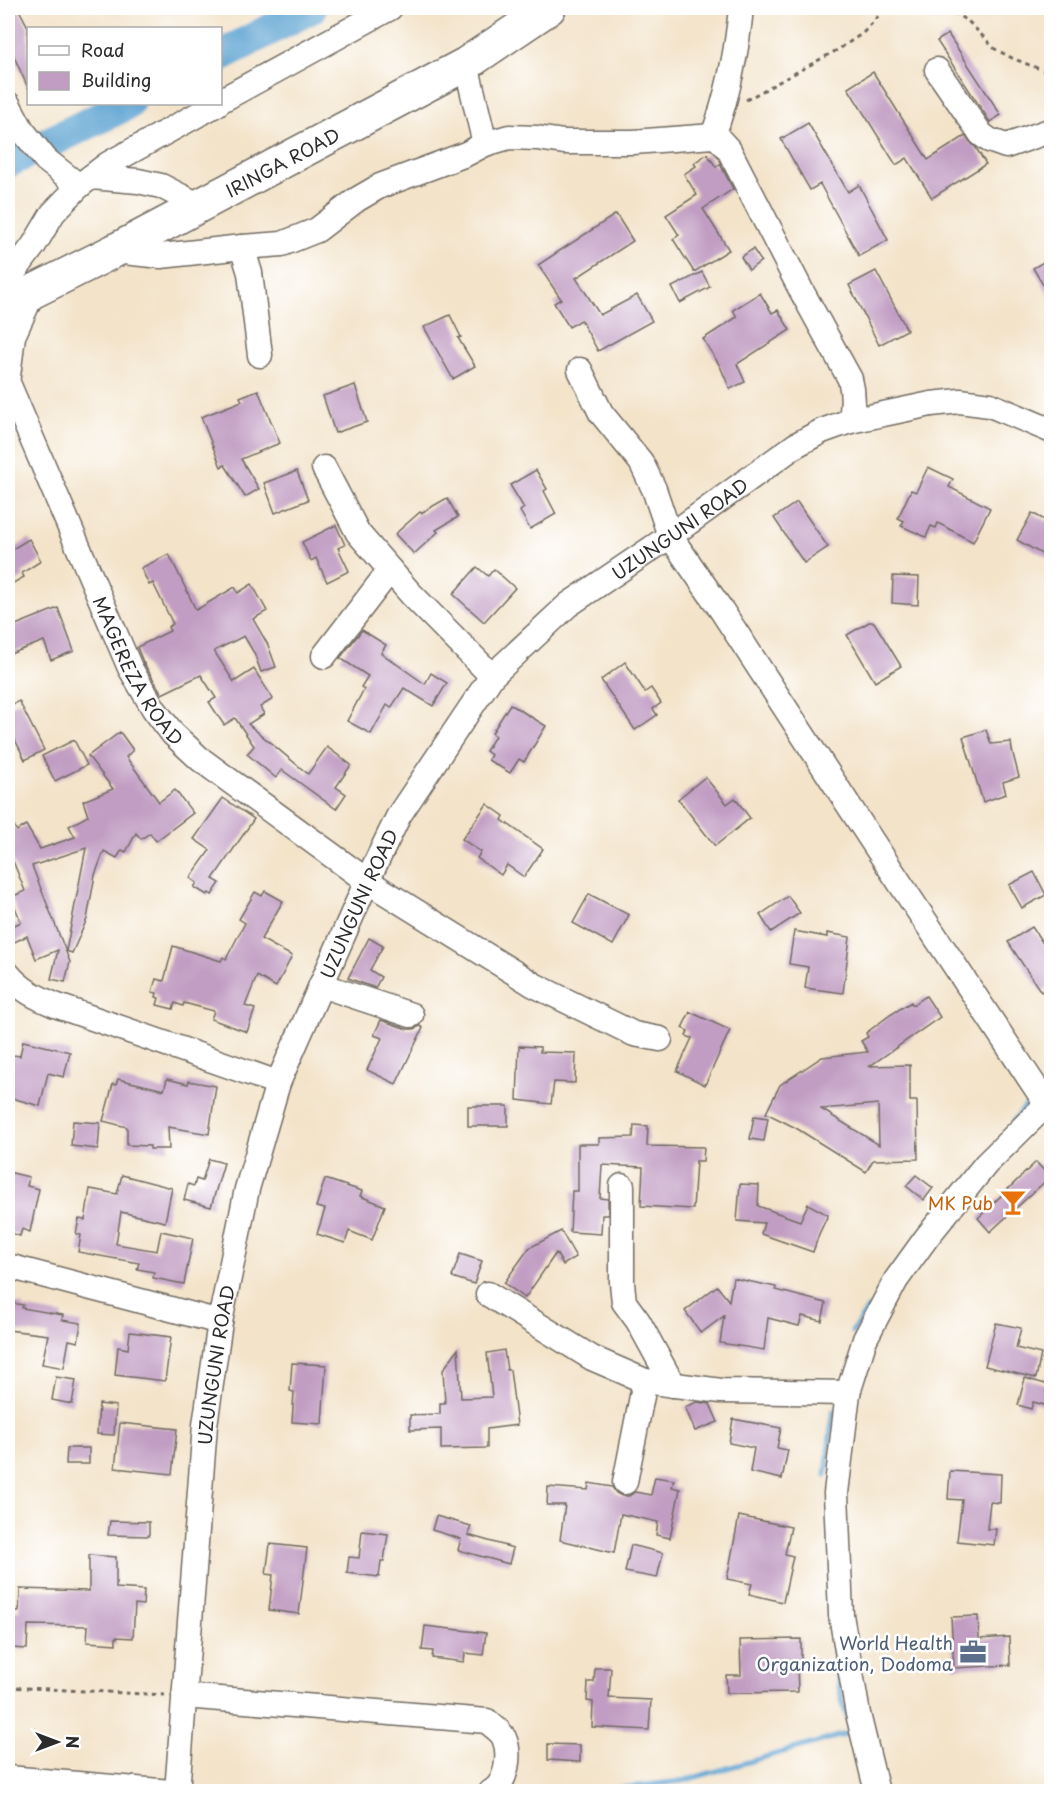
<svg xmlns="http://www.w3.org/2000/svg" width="1059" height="1799" viewBox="0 0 1059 1799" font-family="'Playpen Sans',sans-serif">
<rect width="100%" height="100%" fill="#fff"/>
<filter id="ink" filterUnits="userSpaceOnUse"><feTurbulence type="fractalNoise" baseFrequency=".0167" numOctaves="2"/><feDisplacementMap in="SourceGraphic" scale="12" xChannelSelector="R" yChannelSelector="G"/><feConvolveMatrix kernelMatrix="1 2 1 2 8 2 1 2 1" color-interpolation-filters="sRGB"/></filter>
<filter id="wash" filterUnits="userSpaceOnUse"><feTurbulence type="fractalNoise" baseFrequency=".008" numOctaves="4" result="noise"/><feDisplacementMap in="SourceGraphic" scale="24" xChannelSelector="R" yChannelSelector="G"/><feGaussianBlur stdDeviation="1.35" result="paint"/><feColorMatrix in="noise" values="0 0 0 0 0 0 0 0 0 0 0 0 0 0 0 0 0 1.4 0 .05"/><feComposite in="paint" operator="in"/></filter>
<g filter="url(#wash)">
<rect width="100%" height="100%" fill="#f3e3c9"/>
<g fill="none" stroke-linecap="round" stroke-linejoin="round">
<g stroke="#5aa1d0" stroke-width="5">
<polyline points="1013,1121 1030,1101"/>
<polyline points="852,1332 868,1309"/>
<polyline points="826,1475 833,1411"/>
<path d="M 833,1634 C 835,1663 838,1693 848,1719"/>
<polyline points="587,1792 682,1781 853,1732 851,1728"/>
</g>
<g stroke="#5aa1d0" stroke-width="32">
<polyline points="220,56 311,8"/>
<polyline points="50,142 128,104"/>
<polyline points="8,162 25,154"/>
</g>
</g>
<g id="blocks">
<g fill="#c19dc3" fill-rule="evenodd">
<polygon points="8,8 18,8 28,27 28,88 12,52 8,54"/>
<polygon points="948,34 1001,115 990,122 937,41"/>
<polygon points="873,72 928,160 965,136 976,148 986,164 932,198 907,158 896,165 848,88"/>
<polygon points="808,123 848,192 859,185 888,240 859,256 820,184 810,190 781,139"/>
<polygon points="707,154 716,167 720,164 733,189 703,209 729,250 694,272 673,239 679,235 666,215 697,195 684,174 696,166 694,163"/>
<polygon points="616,214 633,241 576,278 600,315 637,295 652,321 598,351 581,320 569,327 554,303 561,299 538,265"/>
<polygon points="753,249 761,261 749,270 741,257"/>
<polygon points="1052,257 1052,300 1033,268"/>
<polygon points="876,271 907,330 879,345 849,285"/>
<polygon points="702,272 710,287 680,303 672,287"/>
<polygon points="760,293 772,313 778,310 790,330 737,364 745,382 730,389 720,366 703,339 737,317 733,310"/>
<polygon points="450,315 461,337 458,338 475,366 453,379 424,327"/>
<polygon points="355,385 367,422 335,433 323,396"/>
<polygon points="258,390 280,443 241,459 259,489 245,497 225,465 221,467 201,417 242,401 240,397"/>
<polygon points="928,467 953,479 949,487 990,508 973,542 938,523 936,528 931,526 926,537 901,526 904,521 898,518 911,490 916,492"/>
<polygon points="536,470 547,489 544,491 556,514 530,529 520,511 524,508 510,485"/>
<polygon points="297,471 308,500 275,513 264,483"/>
<polygon points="447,498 458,517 436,530 438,532 414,554 395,534 420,512 421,513"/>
<polygon points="797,502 828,547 804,563 774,518"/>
<polygon points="1032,513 1052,524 1052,560 1017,540"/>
<polygon points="336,525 345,545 338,548 349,571 327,582 316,558 311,561 302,542"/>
<polygon points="29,539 41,561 22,573 24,577 8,586 8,543 11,550"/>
<polygon points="169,554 196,610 235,587 238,593 252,584 267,611 253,619 268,645 276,667 261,672 254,653 244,636 214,651 234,682 254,669 273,699 260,707 264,714 248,724 308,774 327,747 351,765 336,787 346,794 336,809 282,770 276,778 247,754 254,746 235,718 224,725 209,702 216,698 201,675 162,694 143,662 137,647 170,631 168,627 173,624 153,583 149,585 141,568"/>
<polygon points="477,567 488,576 494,569 515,588 484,622 453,594"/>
<polygon points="893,576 919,577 918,605 892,603"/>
<polygon points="58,608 74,651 51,660 44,641 8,655 8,628"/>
<polygon points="869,622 874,622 901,666 875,682 847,635"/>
<polygon points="362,630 386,645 381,653 425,684 431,673 447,683 433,706 404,688 391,708 387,705 371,734 347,721 364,689 361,687 368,676 340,658"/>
<polygon points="625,662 645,692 651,688 661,703 653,709 657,715 635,730 601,680"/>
<polygon points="19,701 44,750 25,760 8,725 8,707"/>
<polygon points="510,704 546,726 524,762 519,759 510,773 488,760 491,755 486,751 495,736 492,733"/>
<polygon points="986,730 991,744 1011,742 1012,750 1019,777 1003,782 1006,794 983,802 963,737"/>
<polygon points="120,732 133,750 126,757 159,802 175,790 193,813 156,841 150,833 141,839 136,833 126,852 122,850 117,858 104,851 95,875 87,919 72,953 66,951 86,848 32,866 70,962 65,982 51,979 58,950 36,959 27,936 8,945 8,928 21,922 11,897 25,891 11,856 8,858 8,815 17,831 26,825 40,849 75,837 69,826 88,816 83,801 113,789 88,756"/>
<polygon points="74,740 87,765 55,781 42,756"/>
<polygon points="705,777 727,804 735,798 750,818 715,846 678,799"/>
<polygon points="223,798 254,819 213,879 220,883 212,895 209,893 207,895 194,887 197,883 190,878 210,850 194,839"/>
<polygon points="487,804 504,816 502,820 543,849 524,877 507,865 501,875 477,858 481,852 462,839"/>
<polygon points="1034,872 1046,895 1022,908 1009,885"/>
<polygon points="265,891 283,901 261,939 292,956 276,987 257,976 245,1006 255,1009 247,1032 211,1019 214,1011 184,1003 183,1006 175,1003 173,1009 157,1005 159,998 156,997 157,993 152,992 156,979 164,981 173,946 221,961 223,957 226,959 245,923 239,919 255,892 262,896"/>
<polygon points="589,894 629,915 613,945 573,923"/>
<polygon points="788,896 800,913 771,932 760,915"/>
<polygon points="1032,927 1052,957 1052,984 1041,992 1008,942"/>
<polygon points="794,931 827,937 827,933 850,937 843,993 805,988 808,967 789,964"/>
<polygon points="369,938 383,946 370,970 381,977 375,988 348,978"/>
<path d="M 926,996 L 940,1017 L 870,1066 L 910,1065 L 910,1101 L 917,1101 L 918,1159 L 873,1160 L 866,1172 L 796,1128 L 766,1113 L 780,1085 L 822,1057 L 868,1052 L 861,1041 L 868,1037 L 866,1033 L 890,1015 L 911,1002 L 913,1005 ZM 878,1104 L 879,1145 L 821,1109 Z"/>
<polygon points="690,1012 730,1030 705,1085 677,1071 692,1038 686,1036 688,1031 682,1028"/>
<polygon points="381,1020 407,1029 414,1029 420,1026 423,1028 396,1084 367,1070 382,1038 374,1035"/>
<polygon points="23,1041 70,1052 64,1077 48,1073 40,1106 8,1097 10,1089 8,1088 8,1064 10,1065 13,1055 20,1056"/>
<polygon points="519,1046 540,1047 540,1052 576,1053 575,1083 554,1082 551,1104 517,1100"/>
<polygon points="118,1079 164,1090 167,1079 188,1084 189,1081 216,1086 209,1134 168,1127 169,1149 150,1149 150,1146 127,1145 127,1127 103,1121 113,1084 116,1085"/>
<rect x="468" y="1106" width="40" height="20"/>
<polygon points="754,1116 768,1118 764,1141 750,1139"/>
<polygon points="73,1121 100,1123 98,1149 71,1146"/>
<polygon points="634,1125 648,1126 647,1146 704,1147 703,1161 696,1161 693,1209 641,1206 643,1167 602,1165 600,1198 608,1199 608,1215 602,1215 601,1234 570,1232 572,1191 578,1191 578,1144 599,1144 599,1138 633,1137"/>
<polygon points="209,1159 224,1163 211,1207 184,1200 188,1184 194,1186 196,1179 202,1181"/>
<polygon points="1036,1162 1050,1177 990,1232 978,1218"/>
<polygon points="8,1172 29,1177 27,1186 39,1189 30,1232 22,1229 20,1236 8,1232"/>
<polygon points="122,1175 172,1188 165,1222 121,1212 116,1244 157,1251 161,1231 193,1238 184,1284 153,1278 154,1272 137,1269 139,1263 78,1252 81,1235 76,1234 79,1219 85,1220 90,1189 117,1194"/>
<polygon points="916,1175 933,1188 924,1200 906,1186"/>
<polygon points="325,1179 362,1191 360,1196 385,1206 372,1240 349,1231 345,1243 317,1234 325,1209 316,1207"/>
<polygon points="740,1184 759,1185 758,1206 800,1221 808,1204 828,1215 819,1234 813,1252 761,1234 764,1223 737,1221"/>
<polygon points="561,1231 576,1257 563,1265 556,1253 525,1298 504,1283 529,1248"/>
<polygon points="460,1254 482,1261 474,1284 452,1277"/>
<polygon points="733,1278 776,1287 776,1290 826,1303 822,1321 802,1316 799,1326 768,1318 764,1350 720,1343 724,1316 701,1333 685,1311 717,1286 729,1301"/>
<polygon points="8,1302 23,1305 22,1308 63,1315 62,1320 81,1323 78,1342 69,1340 64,1368 42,1364 48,1335 8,1330"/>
<polygon points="996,1323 1021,1328 1016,1348 1041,1354 1036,1378 985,1366"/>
<polygon points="130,1332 171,1337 165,1381 115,1375 118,1347 128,1349"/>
<polygon points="458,1349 461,1398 492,1397 487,1353 504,1350 507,1370 510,1370 517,1425 487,1429 487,1448 441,1449 441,1429 410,1430 410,1415 440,1414 440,1403 445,1403 443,1370"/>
<polygon points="292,1363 326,1365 322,1424 292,1422 294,1392 290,1391"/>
<polygon points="56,1377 76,1380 72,1404 52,1400"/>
<polygon points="1025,1378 1052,1386 1052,1407 1033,1402 1031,1409 1018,1405"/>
<polygon points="697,1402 710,1404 718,1422 695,1431 685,1407"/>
<polygon points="99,1404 116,1406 114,1435 97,1434"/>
<polygon points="733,1419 781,1428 777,1448 788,1450 782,1479 750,1472 754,1448 729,1443"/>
<polygon points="120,1423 177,1429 172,1474 115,1468"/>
<polygon points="67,1448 89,1448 89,1464 66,1464"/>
<polygon points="950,1471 1001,1474 1000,1503 990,1502 987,1529 996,1529 994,1545 957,1541 962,1500 948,1499"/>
<polygon points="655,1477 674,1480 672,1487 680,1489 670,1538 656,1535 658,1522 621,1514 614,1553 560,1540 565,1505 547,1505 548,1487 588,1490 589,1483 612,1487 616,1493 622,1496 629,1496 635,1492 651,1495"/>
<polygon points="436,1516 471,1526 468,1535 513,1548 509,1564 458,1550 461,1539 432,1530"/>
<polygon points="739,1516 791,1527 785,1554 793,1556 783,1602 749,1594 752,1584 727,1579"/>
<polygon points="110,1521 149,1522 149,1536 108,1535"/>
<polygon points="362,1531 388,1534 384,1561 381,1561 379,1577 347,1573 349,1557 359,1558"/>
<polygon points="270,1544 307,1548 299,1614 269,1610 273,1575 266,1574"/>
<polygon points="631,1545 663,1553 657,1578 625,1572"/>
<polygon points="89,1555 116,1557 116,1588 144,1590 143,1605 135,1604 133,1638 116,1637 116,1644 87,1642 88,1626 28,1625 27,1649 11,1648 11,1611 19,1611 20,1589 89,1591"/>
<polygon points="978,1616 979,1639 1009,1637 1010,1665 954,1668 951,1617"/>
<polygon points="425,1626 486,1633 483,1655 465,1653 464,1662 432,1658 433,1651 422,1650"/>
<polygon points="801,1639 801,1663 797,1663 798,1692 727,1693 726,1675 741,1675 740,1640"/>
<polygon points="595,1668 611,1668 609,1698 651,1700 649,1730 592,1727 593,1702 587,1701 588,1682 594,1682"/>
<polygon points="548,1744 580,1745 580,1762 548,1760"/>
</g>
</g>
</g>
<g filter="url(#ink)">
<use href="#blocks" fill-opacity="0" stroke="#716b62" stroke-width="1.5"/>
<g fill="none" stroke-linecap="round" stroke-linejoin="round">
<defs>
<g id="minor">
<polyline points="466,64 485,144"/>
<polyline points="937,70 981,134 989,140 1006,146 1052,130"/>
<polyline points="220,101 390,8"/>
<polyline points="8,104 22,130 46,160 79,186"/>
<path d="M 713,136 C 728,95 737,51 741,8"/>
<polyline points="91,177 138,181 161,186 200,206"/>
<polyline points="242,247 250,273 260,355"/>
<path d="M 114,251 L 161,256 L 242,247 L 282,244 L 317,230 L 356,200 L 380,186 L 466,154 L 485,144 L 509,137 L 537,138 L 564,142 L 633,142 L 713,136 L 719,139 L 729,150 L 801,290 L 850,379 C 854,394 854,406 850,421"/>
<polyline points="8,280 34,245 53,213 79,186 108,164 217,104"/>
<polyline points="580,370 601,413 641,462 654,489 670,536 722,611 872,841 1046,1103"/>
<polyline points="8,376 13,336 33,292"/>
<path id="s1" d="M 8,383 L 130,668 L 154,709 L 173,734 L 200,759 L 367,881 L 534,985 L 634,1034 L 660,1039"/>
<polyline points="324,468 358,533 411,594 492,676"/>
<polyline points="324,656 390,570"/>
<path d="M 8,974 C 21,990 36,997 55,1005 L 278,1083"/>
<polyline points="321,985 411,1015"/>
<polyline points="622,1186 622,1283 624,1302 638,1321 673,1385"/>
<polyline points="8,1266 220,1322"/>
<polyline points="488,1294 592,1358 645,1381 721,1391 848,1393"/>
<polyline points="625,1482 645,1381"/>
<path d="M 184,1696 L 487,1721 C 492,1726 501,1731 504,1738 C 511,1754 507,1783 491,1792"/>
<polyline points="8,1778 171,1792"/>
<path id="s2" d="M 177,1792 L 205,1425 L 220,1322 L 247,1189 L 278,1083 L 367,881 L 399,815 L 492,676 L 568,605 L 670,536 L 796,445 L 822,431 L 850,421 L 931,404 L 960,401 L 990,405 L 1052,431"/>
<polyline points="877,1792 858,1714 841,1615 836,1493 848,1393 865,1339 896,1280 927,1237 986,1164 1052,1099"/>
</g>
<g id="highway">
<path id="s3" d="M 8,304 L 114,251 L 466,64 L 549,8"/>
</g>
</defs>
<use href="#minor" stroke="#716b62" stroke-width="27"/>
<use href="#highway" stroke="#716b62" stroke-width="36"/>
<g stroke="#716b62" stroke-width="3" stroke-dasharray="4.5 4.5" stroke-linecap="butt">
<polyline points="945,8 968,21 995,49 1012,58 1052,74"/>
<polyline points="746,100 839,49 863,33 882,12 893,8"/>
<polyline points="8,1687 165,1695"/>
</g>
<use href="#minor" stroke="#fff" stroke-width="24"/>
<use href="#highway" stroke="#fff" stroke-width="33"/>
</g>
</g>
<defs>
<symbol id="bar-bare" viewBox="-9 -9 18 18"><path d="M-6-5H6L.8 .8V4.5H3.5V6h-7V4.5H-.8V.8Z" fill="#e8710a" stroke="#fff" stroke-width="2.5" paint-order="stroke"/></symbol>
<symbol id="office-bare" viewBox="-9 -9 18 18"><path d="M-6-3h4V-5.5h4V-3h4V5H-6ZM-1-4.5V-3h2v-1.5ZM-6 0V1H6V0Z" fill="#5c6f8a" stroke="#fff" stroke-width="2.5" paint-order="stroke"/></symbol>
</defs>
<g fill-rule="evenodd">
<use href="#bar-bare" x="994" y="1183" width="38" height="38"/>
<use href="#office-bare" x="954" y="1633" width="38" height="38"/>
</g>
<g text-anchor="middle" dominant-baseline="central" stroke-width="5" stroke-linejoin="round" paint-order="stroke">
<g font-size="18" fill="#2b2b2b" stroke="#fff">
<text stroke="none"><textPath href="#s3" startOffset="309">IRINGA ROAD</textPath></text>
<text stroke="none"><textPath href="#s2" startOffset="1419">UZUNGUNI ROAD</textPath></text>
<text stroke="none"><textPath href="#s1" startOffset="316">MAGEREZA ROAD</textPath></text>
<text stroke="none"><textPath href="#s2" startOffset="915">UZUNGUNI ROAD</textPath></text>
<text stroke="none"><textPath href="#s2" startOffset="429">UZUNGUNI ROAD</textPath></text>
</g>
<g font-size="18" fill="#c56008" stroke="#fff" text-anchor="end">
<text x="993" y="1202">MK Pub</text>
</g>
<g font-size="18" fill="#4e5e75" stroke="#fff" text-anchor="end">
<text x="953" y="1642">World Health<tspan x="953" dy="21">Organization, Dodoma</tspan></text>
</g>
</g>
<rect width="1059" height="1799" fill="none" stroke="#fff" stroke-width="30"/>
<rect x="27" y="27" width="195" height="78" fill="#ffffff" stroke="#aaaaaa" stroke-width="1.5"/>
<rect x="39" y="46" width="30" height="9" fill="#ffffff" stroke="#aaaaaa" stroke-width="1.5"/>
<text x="81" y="57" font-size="18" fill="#2b2b2b">Road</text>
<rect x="39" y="72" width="30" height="18" fill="#c19dc3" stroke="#aaaaaa" stroke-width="1.5"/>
<text x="81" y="87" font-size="18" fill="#2b2b2b">Building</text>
<g transform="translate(57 1742) rotate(90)" stroke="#ffffff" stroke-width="4.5" paint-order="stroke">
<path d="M0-4.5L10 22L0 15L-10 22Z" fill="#2b2b2b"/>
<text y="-9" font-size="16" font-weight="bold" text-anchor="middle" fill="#2b2b2b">N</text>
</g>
</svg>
